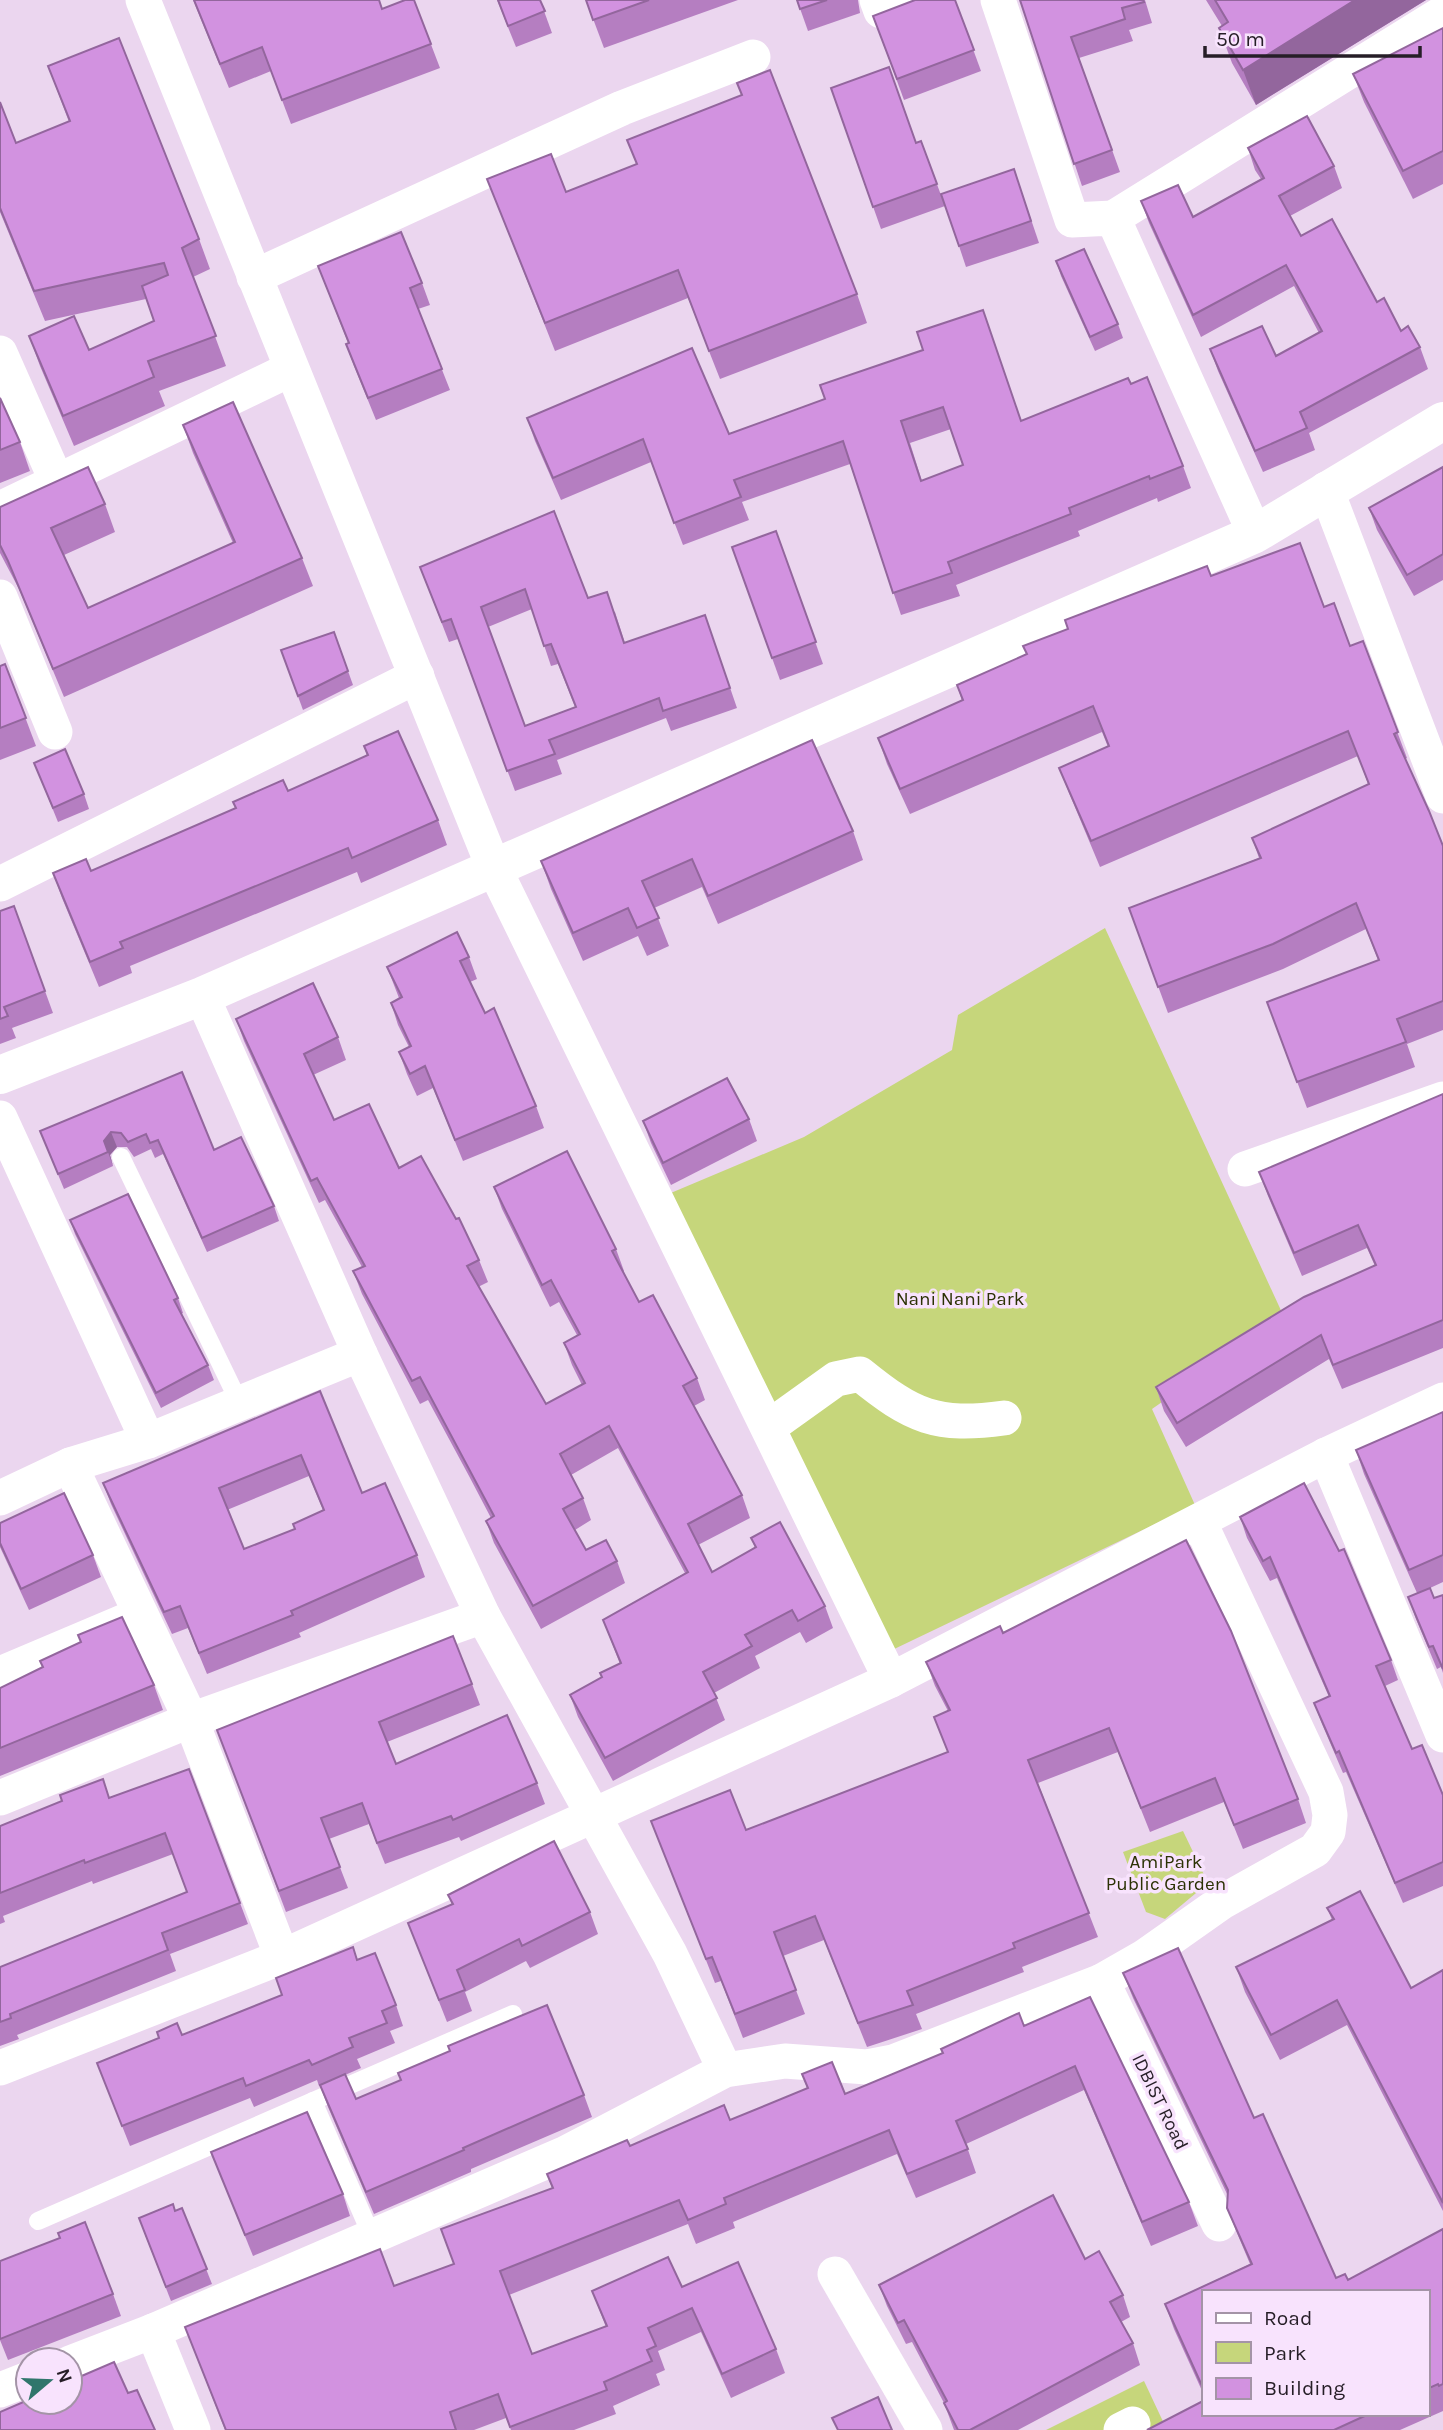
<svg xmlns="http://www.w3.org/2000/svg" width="1443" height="2430" viewBox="0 0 1443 2430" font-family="Karla,sans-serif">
<rect width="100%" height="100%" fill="#ebd6ef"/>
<g fill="#c6d67b">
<polygon points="1105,928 1284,1317 1152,1409 1195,1505 888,1652 666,1195 804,1137 952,1050 958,1015"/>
<polygon points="1183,1831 1208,1883 1165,1919 1146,1912 1123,1852"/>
<polygon points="1144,2381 1167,2430 1046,2430"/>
</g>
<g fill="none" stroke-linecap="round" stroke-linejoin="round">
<g stroke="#fff" stroke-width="18">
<polyline points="121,1157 239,1402"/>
<polyline points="313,2101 372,2237"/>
<polyline points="38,2221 513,2014"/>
</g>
<g stroke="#fff" stroke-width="35">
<polyline points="143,0 493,866 891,1680 1326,1455 1443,1400"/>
<polyline points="877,0 881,11 910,0"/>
<polyline points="998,0 1072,220 1113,218 1255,534"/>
<polyline points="1113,218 1443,13"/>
<polyline points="254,277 622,108 753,57"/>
<polyline points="0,353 57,482"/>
<polyline points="1326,489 1443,796"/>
<polyline points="0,509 291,369"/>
<polyline points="0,597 55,732"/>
<polyline points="0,884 417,676"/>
<polyline points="202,996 360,1354 483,1616 670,1954 725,2070"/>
<polyline points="0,1118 148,1441"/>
<polyline points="1245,1169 1443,1099"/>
<path d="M 769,1427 L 836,1379 L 860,1374 C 913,1417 936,1427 1004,1418"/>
<polyline points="1326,1455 1443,1735"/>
<polyline points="70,1465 191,1720 282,1957"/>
<polyline points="0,1498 70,1465 148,1441 360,1354"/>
<polyline points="0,1674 125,1621"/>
<polyline points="0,1798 191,1720 483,1616"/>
<polyline points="1102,1981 1219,2224"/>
<polyline points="0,2068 282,1957 891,1680"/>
<polyline points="835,2274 925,2430"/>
<polyline points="153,2331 193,2430"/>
<polyline points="70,2363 153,2331 566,2153 725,2070 785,2061 867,2067 893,2062 1102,1981 1144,1957 1222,1902 1315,1850 1328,1832 1330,1815 1326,1792 1199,1521"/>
<polyline points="0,2390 28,2379"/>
<polyline points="1121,2430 1133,2424"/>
</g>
<polyline stroke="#fff" stroke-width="38" points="0,1075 202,996 1255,534 1443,421"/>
</g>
<g fill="#b57ec1" fill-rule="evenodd">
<polygon points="193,0 379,0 382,9 414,0 440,68 291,124 271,71 229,88"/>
<polygon points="497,0 540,0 552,33 516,47"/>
<polygon points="586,0 738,0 604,48"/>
<polygon points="797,0 858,0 860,13 808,31"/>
<polygon points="955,0 981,71 904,100 873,16"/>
<polygon points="1020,0 1145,0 1152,23 1129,30 1133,41 1079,58 1120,172 1082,186"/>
<polygon points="1206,0 1426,0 1256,105 1232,63 1219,28 1222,26"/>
<polygon points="1443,28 1443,184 1413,199 1364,102 1353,74"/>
<polygon points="48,66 199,239 210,269 193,277 226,366 159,391 165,406 74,446 40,366 29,336 89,350 154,321 146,299 45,321 0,212 0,102 16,143 69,122"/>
<polygon points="831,88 916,142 921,141 945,206 881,229"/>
<polygon points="1248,148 1334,166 1342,188 1290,216 1301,236 1377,302 1401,331 1420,347 1428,369 1309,433 1315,450 1263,472 1218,371 1210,349 1276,356 1319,333 1294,286 1201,337 1149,223 1141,201 1193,217 1261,179 1255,170"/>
<polygon points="1014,169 1039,243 966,267 959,246"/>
<polygon points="487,179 566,192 857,294 867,323 720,379 688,298 555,351"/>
<polygon points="1056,261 1118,324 1123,338 1095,351 1061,276"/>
<polygon points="318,266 422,283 430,305 418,309 450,390 376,420 354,366 346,344 348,343"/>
<path d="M 1131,384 L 1183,466 L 1191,488 L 1158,502 L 1157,498 L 1078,531 L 1080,536 L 956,585 L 960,596 L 901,615 L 850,464 L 742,502 L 749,520 L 683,545 L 651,462 L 561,500 L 535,441 L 527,418 L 729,434 L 825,399 L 820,385 L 1021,421 ZM 951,429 L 963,465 L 922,481 L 910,443 Z"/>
<polygon points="0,398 20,442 30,471 0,483"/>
<polygon points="183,425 302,558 313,586 64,697 19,589 0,553 0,507 105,504 115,532 64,555 88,608 233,543 193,453"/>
<polygon points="1443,467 1443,580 1414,596 1377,530 1369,508"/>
<polygon points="776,531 823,664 780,680 732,547"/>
<path d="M 420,567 L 588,598 L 615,612 L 625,643 L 705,615 L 737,708 L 671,731 L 666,718 L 557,760 L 562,774 L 515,791 L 458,639 L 449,642 ZM 532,609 L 551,666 L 558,664 L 575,707 L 525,726 L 488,627 Z"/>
<polygon points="1211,576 1324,607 1350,646 1363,641 1407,758 1405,759 1443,846 1443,1030 1407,1044 1415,1067 1307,1108 1267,1002 1378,960 1366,929 1283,969 1168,1013 1129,908 1259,858 1252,838 1368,784 1358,756 1100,867 1069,793 1059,768 1108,747 1102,732 910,814 887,764 878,738 962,701 957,685"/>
<polygon points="334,632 353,685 303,710 281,650"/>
<polygon points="5,664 36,746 0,760 0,666"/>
<polygon points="364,746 438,820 447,845 361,883 357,872 130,966 132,973 99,987 62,898 53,873 91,871 288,791 367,756"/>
<polygon points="34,763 84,794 89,809 58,822"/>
<polygon points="853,831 863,860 718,924 702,887 654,908 669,946 647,956 638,936 583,961 551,889 541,861"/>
<polygon points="14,906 53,1013 12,1028 16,1038 0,1044 0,911"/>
<polygon points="469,957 477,979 470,982 485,1013 536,1106 544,1128 463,1161 433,1088 417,1096 407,1074 399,1052 409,1047 398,1025 391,1003 399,998 387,967"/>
<polygon points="236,1019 338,1037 346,1060 313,1075 334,1120 399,1168 456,1219 479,1260 488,1282 478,1287 546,1404 582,1385 572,1365 564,1343 577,1335 559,1302 550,1307 502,1209 494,1187 616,1249 624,1271 623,1272 639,1302 697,1378 705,1400 694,1406 742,1495 750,1518 698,1545 712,1572 755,1548 751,1538 825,1606 833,1628 806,1643 800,1632 755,1656 760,1668 714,1693 725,1720 613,1781 578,1717 570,1695 602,1677 600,1673 620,1664 603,1620 685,1573 618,1448 571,1475 583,1498 591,1520 575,1530 586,1550 617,1561 625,1583 541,1629 494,1543 486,1521 491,1518 469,1476 428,1400 420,1404 362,1294 353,1271 362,1267 325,1200 319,1203 244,1041"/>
<polygon points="182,1072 214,1150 274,1206 279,1221 207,1252 163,1154 155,1158 151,1149 134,1157 127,1147 117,1147 110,1155 113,1166 64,1189 40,1131"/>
<polygon points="1443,1094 1443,1348 1342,1389 1329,1359 1186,1447 1164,1411 1156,1387 1375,1266 1367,1248 1302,1276 1268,1196 1259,1172"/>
<polygon points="749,1119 757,1141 671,1185 651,1143 643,1121"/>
<polygon points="70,1220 178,1298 183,1313 181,1314 208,1365 214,1380 161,1408 75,1234"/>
<path d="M 320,1391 L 362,1493 L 417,1555 L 425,1577 L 299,1633 L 301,1637 L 207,1674 L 188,1628 L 172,1634 L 111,1504 L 103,1483 ZM 309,1476 L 323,1510 L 295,1529 L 244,1549 L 227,1510 Z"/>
<polygon points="1443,1413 1443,1582 1430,1588 1434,1598 1443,1595 1443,1673 1441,1667 1437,1669 1416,1619 1408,1597 1417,1593 1364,1474 1356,1450"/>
<polygon points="1240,1517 1391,1660 1398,1680 1385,1686 1412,1749 1443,1795 1443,1886 1403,1903 1346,1772 1343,1773 1322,1724 1314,1703 1329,1697 1277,1578 1270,1581 1247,1538"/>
<polygon points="0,1523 93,1555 101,1577 29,1610 0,1547"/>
<polygon points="1003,1633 1298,1799 1306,1823 1243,1849 1224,1802 1150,1832 1118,1752 1038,1783 1098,1937 1022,1967 1024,1972 916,2014 922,2029 867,2047 824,1940 783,1956 805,2014 743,2038 721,1981 715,1983 651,1821 746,1830 948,1753 934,1717 948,1711 935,1686 926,1662"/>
<polygon points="472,1684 480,1705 387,1742 396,1764 537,1783 545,1804 461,1841 459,1837 385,1864 369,1824 329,1839 348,1888 286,1912 217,1730"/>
<polygon points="154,1685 163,1710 0,1776 0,1688"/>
<polygon points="189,1769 248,1924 170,1954 176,1971 17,2035 19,2039 0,2046 0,1967 187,1892 173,1854 93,1884 92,1881 3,1916 5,1922 0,1924 0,1826 109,1798"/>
<polygon points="448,1895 590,1912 598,1934 530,1968 526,1961 465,1992 472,2011 447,2022 408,1923 452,1905"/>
<polygon points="1327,1908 1411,1988 1443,1970 1443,2211 1347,2025 1280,2060 1245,1992 1236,1967 1332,1920"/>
<polygon points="357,1960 396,2005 403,2026 390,2031 395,2043 357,2059 361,2068 345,2075 356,2099 584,2095 592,2117 471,2169 471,2172 374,2214 328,2107 320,2086 319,2086 317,2080 254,2107 250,2098 130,2146 97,2063 182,2035 282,1995 276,1978"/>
<polygon points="1123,1973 1254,2118 1336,2278 1348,2280 1443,2229 1443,2411 1400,2430 1147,2430 1203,2414 1427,2414 1427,2292 1203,2292 1203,2393 1174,2329 1165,2304 1250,2264 1237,2233 1227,2208 1228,2196 1133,1998"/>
<polygon points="1090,1997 1189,2202 1198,2226 1151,2246 1084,2090 966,2144 976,2173 916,2198 897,2154 733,2222 735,2228 696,2244 688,2224 509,2295 532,2354 606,2327 592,2291 682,2287 776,2349 785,2373 731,2398 701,2332 658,2351 665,2370 656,2374 660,2385 613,2406 616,2414 574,2430 511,2430 506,2418 474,2430 225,2430 185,2327 394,2286 454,2264 552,2188 547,2174 630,2146 730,2120 807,2088 802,2074 845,2094 1024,2026"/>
<polygon points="211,2152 343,2194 350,2216 253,2256"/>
<polygon points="182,2208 212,2284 171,2301 144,2232 175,2211"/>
<polygon points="60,2238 113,2294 121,2316 8,2360 0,2340 0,2261"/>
<polygon points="1085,2259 1123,2295 1130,2317 1121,2322 1133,2343 1140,2365 1018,2430 954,2430 944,2403 912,2342 906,2344 887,2306 879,2285"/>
</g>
<g fill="#93669d">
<polygon points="1355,0 1426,0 1256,105 1243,70"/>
<polygon points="111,1132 117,1147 110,1155 113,1166 104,1141"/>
</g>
<g fill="#d292e0" stroke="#93669d" stroke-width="2" fill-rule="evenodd">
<polygon points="194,0 379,0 382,9 405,0 414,0 431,44 282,100 262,47 220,64"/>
<polygon points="498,0 540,0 545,11 508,26"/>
<polygon points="586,0 649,0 593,20"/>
<polygon points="797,0 827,0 800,9"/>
<polygon points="915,0 955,0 974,50 897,79 873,16"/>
<polygon points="1020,0 1143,0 1144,2 1122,8 1125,19 1071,37 1112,150 1074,164"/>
<polygon points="1215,0 1355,0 1243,70 1219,28 1228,22"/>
<polygon points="1443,28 1443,151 1403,171 1353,74"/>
<polygon points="119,38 199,239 182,248 216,336 148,361 154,377 63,416 29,336 74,316 89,350 154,321 142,286 168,275 164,263 34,291 0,208 0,102 16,143 70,121 48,66"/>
<polygon points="889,67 916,143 921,141 937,184 873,207 831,88"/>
<polygon points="770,70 857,294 709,351 678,270 545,323 487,179 551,154 566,192 637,164 627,140 742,95 737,83"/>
<polygon points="1307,116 1334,166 1279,196 1301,236 1332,219 1377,302 1384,298 1401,331 1408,326 1420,347 1300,412 1307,428 1255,451 1210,349 1262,326 1276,356 1322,331 1286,265 1193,315 1141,201 1178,185 1193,217 1264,178 1248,148"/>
<polygon points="1014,169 1031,221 959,246 941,194"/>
<polygon points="401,232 422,283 410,288 442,369 368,398 346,344 349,343 318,266"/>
<polygon points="1084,249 1118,324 1090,337 1056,261"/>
<path d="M 983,310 L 1021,421 L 1128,378 L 1131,384 L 1147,377 L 1183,466 L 1150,479 L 1149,476 L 1069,508 L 1071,514 L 948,562 L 952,573 L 893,593 L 843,441 L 734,480 L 741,497 L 674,523 L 643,439 L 553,478 L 527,418 L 692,348 L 729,434 L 825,399 L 820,385 L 923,350 L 917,332 ZM 943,407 L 963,465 L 921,481 L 901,421 Z"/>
<polygon points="0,398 20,442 0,450"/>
<polygon points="233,402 302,558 53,669 8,561 0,545 0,507 88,467 105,504 51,528 88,608 235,542 183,425"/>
<polygon points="1443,467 1443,554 1407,575 1369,508"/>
<path d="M 554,511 L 588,598 L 607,592 L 624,643 L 705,615 L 730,688 L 663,711 L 659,698 L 549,740 L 555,754 L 507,771 L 451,619 L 442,622 L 420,567 ZM 525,589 L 544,646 L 551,644 L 576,707 L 525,726 L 481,607 Z"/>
<polygon points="776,531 816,642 772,658 732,547"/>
<polygon points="1300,543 1324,607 1334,603 1350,646 1363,641 1398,732 1394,734 1429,811 1443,846 1443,1001 1397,1019 1406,1042 1297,1082 1267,1002 1379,960 1356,903 1273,944 1158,987 1129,908 1261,858 1252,838 1369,784 1348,731 1091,841 1059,768 1109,746 1093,706 900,789 878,738 963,700 957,685 1027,654 1023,646 1068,629 1065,620 1207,566 1211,576"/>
<polygon points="334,632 348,671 298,696 281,650"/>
<polygon points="5,664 26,718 0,728 0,666"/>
<polygon points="398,731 438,820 352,858 348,848 120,942 123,948 90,962 53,873 86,859 91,871 236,808 233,802 283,780 288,791 368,755 364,746"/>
<polygon points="812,740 853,831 708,896 692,859 642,881 659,918 637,928 628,908 573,933 541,861"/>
<polygon points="65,749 84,794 53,808 34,763"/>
<polygon points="14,906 45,991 4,1007 8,1016 0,1019 0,911"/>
<polygon points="457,932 469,957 460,961 485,1013 494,1008 536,1106 455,1140 425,1066 410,1074 399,1052 411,1046 391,1003 402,997 387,967"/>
<polygon points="313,983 338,1037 304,1054 334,1120 369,1104 399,1168 421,1156 456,1219 459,1218 479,1260 467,1266 546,1404 585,1383 564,1343 580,1334 551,1280 542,1285 494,1187 567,1151 616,1249 612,1251 639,1302 653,1295 697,1378 683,1386 742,1495 688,1524 712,1572 756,1547 751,1538 780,1522 825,1606 798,1621 792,1610 745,1635 752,1646 703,1672 717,1698 605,1758 570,1695 602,1677 600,1673 621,1663 603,1620 688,1572 609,1426 560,1454 583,1498 563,1509 586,1550 606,1540 617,1561 533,1606 486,1521 494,1516 461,1454 420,1377 412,1381 353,1271 365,1266 317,1178 311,1181 236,1019"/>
<polygon points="182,1072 214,1150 241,1137 274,1206 202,1238 158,1140 150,1143 146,1134 128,1142 121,1133 111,1132 104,1141 108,1152 58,1174 40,1131"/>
<polygon points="727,1078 749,1119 663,1163 643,1121"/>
<polygon points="1443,1094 1443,1320 1333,1365 1321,1335 1177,1423 1156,1387 1304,1297 1376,1265 1358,1225 1294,1253 1259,1172"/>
<polygon points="128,1194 178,1298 174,1300 208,1365 156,1393 70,1220"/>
<path d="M 320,1391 L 362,1493 L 385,1483 L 417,1555 L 291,1611 L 293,1615 L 199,1653 L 180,1606 L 164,1612 L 103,1483 ZM 301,1455 L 324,1510 L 293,1524 L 295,1529 L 244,1549 L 219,1488 Z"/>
<polygon points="1443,1412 1443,1555 1409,1570 1356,1450"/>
<polygon points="1304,1483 1339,1551 1344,1549 1391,1660 1376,1666 1412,1749 1422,1745 1443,1795 1443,1862 1395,1883 1339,1751 1336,1753 1314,1703 1330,1696 1270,1557 1263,1561 1240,1517"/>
<polygon points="64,1493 93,1555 21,1589 0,1543 0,1523"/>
<polygon points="1186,1540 1231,1631 1298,1799 1234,1825 1215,1778 1141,1808 1109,1728 1028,1760 1089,1913 1013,1943 1015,1948 907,1991 913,2005 858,2023 815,1916 774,1932 796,1990 735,2014 712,1957 706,1959 651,1821 730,1790 746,1830 948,1752 934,1717 950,1710 926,1662 1000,1626 1003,1633"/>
<polygon points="1430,1588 1434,1598 1443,1595 1443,1669 1433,1646 1429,1647 1408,1597"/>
<polygon points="122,1617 154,1685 0,1748 0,1688 43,1667 40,1661 81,1642 78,1635"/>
<polygon points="453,1636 472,1684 379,1722 396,1764 507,1715 537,1783 453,1820 451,1816 377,1843 362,1803 321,1818 340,1867 279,1891 217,1730"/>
<polygon points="189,1769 240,1903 162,1933 168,1950 10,2014 11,2018 0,2022 0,1967 187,1892 165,1833 85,1863 84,1860 0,1893 0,1826 62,1801 60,1795 103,1779 109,1798"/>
<polygon points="554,1841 590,1912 522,1946 519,1939 457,1970 465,1990 439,2000 408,1923 453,1904 448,1895"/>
<polygon points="1360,1891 1411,1988 1443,1970 1443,2203 1337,2000 1271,2035 1236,1967 1334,1919 1327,1908"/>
<polygon points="353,1947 357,1960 375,1953 396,2005 382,2011 387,2023 349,2038 353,2047 312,2065 309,2060 246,2086 243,2078 122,2126 97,2063 159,2038 157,2032 177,2023 182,2035 282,1995 276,1978"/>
<polygon points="1178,1948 1254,2118 1263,2114 1336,2278 1345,2274 1348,2280 1443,2229 1443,2384 1439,2386 1438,2384 1427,2389 1427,2292 1203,2292 1203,2388 1165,2304 1252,2264 1227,2208 1228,2190 1123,1973"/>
<polygon points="1090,1997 1189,2202 1142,2222 1075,2066 956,2121 968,2149 907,2174 889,2130 724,2198 726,2204 688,2220 679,2200 500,2271 532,2354 607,2326 592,2291 668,2257 682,2287 738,2262 776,2349 722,2374 692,2308 648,2328 656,2346 647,2350 652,2361 604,2382 607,2390 510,2427 498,2394 450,2412 456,2430 226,2430 185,2327 380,2249 394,2286 454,2264 441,2229 553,2188 547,2174 627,2140 630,2146 724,2105 730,2120 808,2088 802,2074 832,2062 845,2094 943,2053 941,2049 1019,2013 1024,2026"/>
<polygon points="547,2005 584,2095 463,2148 464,2150 366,2192 320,2085 345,2074 356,2099 401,2080 398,2073 450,2051 448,2046"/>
<polygon points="307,2112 343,2194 245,2235 211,2152"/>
<polygon points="1053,2195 1085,2259 1099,2251 1123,2295 1110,2302 1133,2343 970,2430 958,2430 944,2403 947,2401 904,2320 898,2323 879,2285"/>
<polygon points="173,2204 175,2211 182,2208 207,2269 166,2287 139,2218"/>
<polygon points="85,2222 113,2294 0,2339 0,2261 60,2238 58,2233"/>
<polygon points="114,2362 128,2393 137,2390 155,2430 0,2430 0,2412 28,2400 28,2402 70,2402 70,2381"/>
<polygon points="878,2397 892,2430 838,2430 832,2418"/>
<polygon points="1203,2401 1203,2414 1369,2414 1334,2430 1147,2430"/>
</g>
<g text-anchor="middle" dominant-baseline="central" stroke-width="7" stroke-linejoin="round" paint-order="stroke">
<g font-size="19" fill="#2c3205" stroke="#f8e3fd">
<text x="960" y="1299">Nani Nani Park</text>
<text x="1166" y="1862">AmiPark<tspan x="1166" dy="22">Public Garden</tspan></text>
</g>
<g font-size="19" fill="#261e27" stroke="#f8e3fd">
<text transform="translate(1160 2102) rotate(64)">IDBIST Road</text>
</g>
</g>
<rect x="1202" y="2290" width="228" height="126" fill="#f8e3fd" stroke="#a494a7" stroke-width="2"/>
<rect x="1216" y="2313" width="35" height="10" fill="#ffffff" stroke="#a494a7" stroke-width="2"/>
<text x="1264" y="2325" font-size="21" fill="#261e27">Road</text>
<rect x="1216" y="2342" width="35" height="21" fill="#c6d67b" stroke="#a494a7" stroke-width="2"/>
<text x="1264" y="2360" font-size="21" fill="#261e27">Park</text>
<rect x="1216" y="2378" width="35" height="21" fill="#d292e0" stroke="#a494a7" stroke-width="2"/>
<text x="1264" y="2395" font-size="21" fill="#261e27">Building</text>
<g transform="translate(49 2381) rotate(71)"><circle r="33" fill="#f8e3fd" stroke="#a494a7" stroke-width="2"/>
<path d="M0-5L12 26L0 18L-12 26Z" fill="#30766c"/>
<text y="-10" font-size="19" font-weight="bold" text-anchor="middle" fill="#261e27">N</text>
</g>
<path d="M1205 46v10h215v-10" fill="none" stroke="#261e27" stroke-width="3.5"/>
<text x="1216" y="46" font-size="21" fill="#261e27" stroke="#f8e3fd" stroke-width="5" paint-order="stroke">50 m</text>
</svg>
